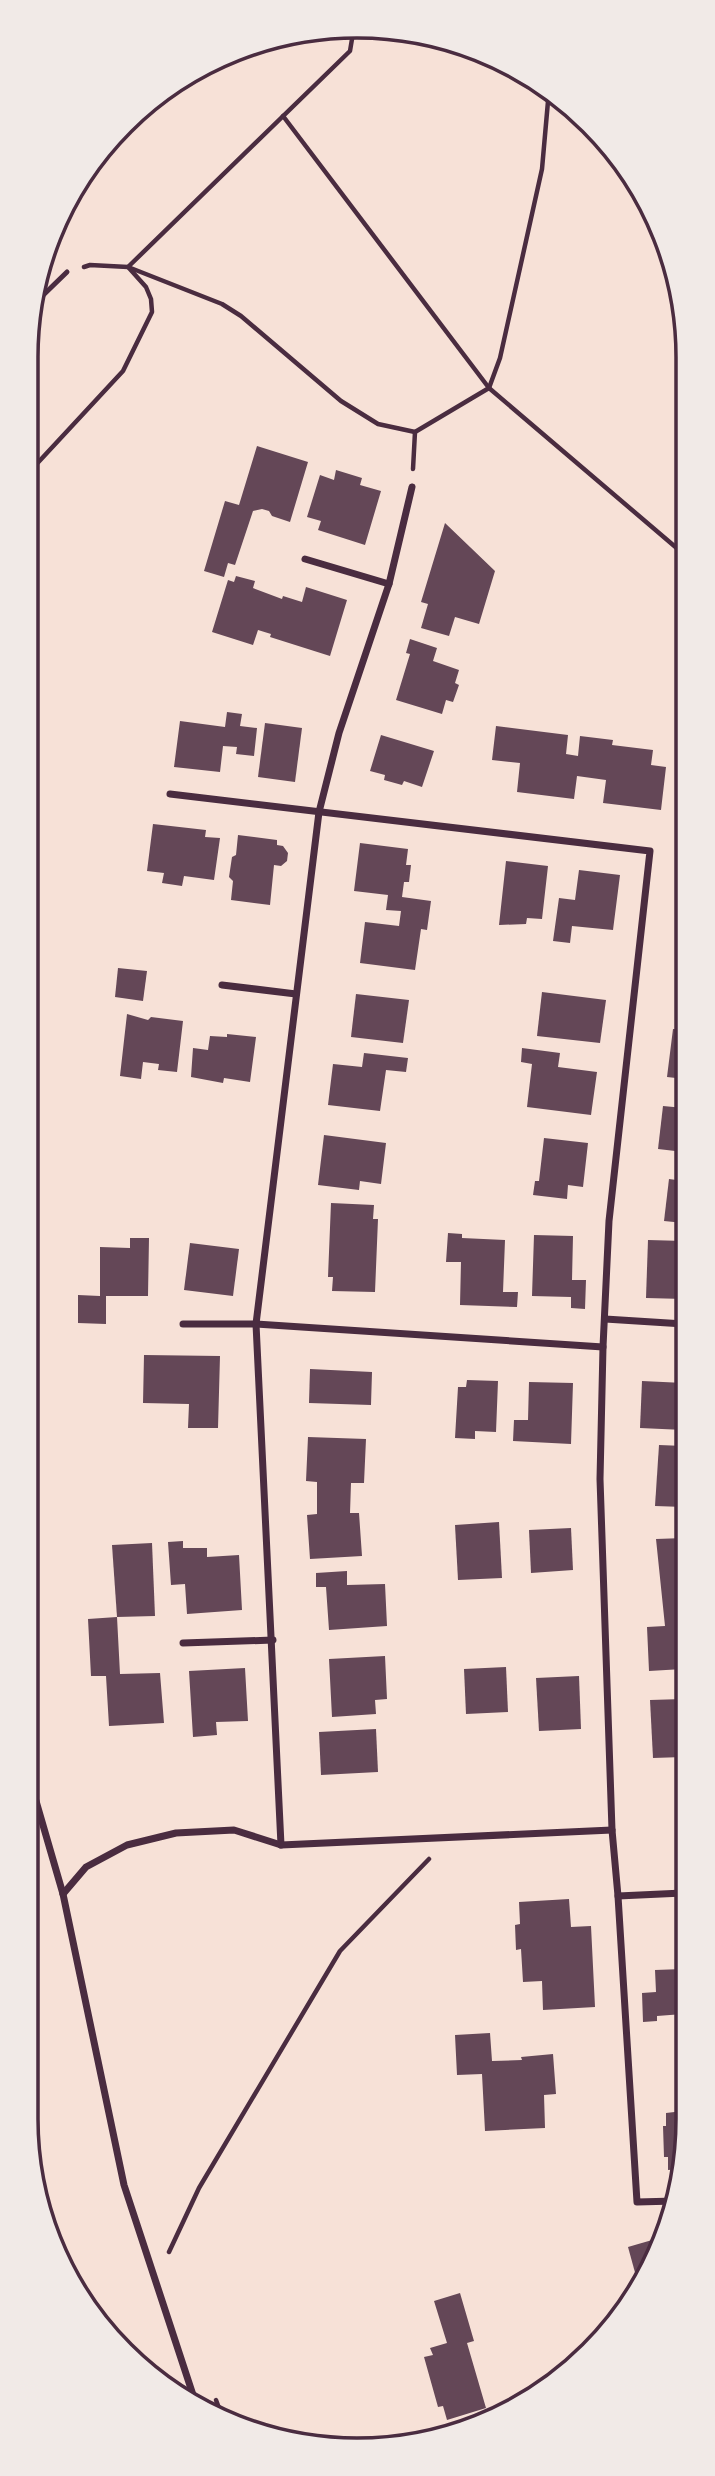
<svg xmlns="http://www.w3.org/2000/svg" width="715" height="2476" viewBox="0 0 715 2476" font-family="Roboto,sans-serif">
<rect width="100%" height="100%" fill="#f7e1d7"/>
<g fill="#644757">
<polygon points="257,446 308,462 290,522 272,516 269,511 262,509 253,511 235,565 228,563 224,577 204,571 225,501 239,505"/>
<polygon points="336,470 362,478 360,485 381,491 365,545 318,530 321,521 307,517 320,475 334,480"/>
<polygon points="445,523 495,571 479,624 455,617 449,636 421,628 428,604 421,602"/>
<polygon points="236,576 255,581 253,588 282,599 283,596 302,602 306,587 347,600 330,656 270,637 271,634 258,630 253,645 212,632 228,580 234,582"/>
<polygon points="410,639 437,648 433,661 459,670 455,683 459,685 453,702 446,700 442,714 396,700 410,654 406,653"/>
<polygon points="227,712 242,714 240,726 257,728 254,756 236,754 237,747 223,746 220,772 174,767 180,721 225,727"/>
<polygon points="265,723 302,728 295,782 258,777"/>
<polygon points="496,726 568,735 566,754 578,756 580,736 613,740 612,745 653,750 651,765 666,767 661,810 603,803 606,780 577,776 574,799 517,792 520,763 492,760"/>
<polygon points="381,735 434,751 422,787 404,781 402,785 384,780 385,775 370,771"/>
<polygon points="153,824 206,830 205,837 220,838 214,880 184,876 182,886 162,883 164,873 147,871"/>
<polygon points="238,835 277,840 277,845 283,846 288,853 287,861 281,866 274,865 270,905 231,900 233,881 229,877 232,857 236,855"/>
<polygon points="360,843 408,849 406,865 411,865 409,882 404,882 402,897 431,901 427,930 421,929 415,970 360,963 365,922 399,926 401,911 386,910 388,895 354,891"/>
<polygon points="506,861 548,866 542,919 527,918 526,924 499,925"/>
<polygon points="579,870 620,875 613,930 572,926 570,943 553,941 559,898 575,900"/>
<polygon points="681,962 685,963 685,1001 676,1000"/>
<polygon points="118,968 147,971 143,1001 115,997"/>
<polygon points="542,992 606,1000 600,1043 537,1036"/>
<polygon points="356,994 409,1000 403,1043 351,1037"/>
<polygon points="127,1014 148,1020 151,1017 183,1021 177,1072 158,1070 159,1064 143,1062 141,1079 120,1076"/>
<polygon points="673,1029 685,1030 685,1079 667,1077"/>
<polygon points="227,1034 256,1037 250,1082 224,1078 223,1083 191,1077 193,1048 208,1050 210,1036 227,1037"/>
<polygon points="522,1048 560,1053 558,1067 597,1072 591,1115 527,1107 532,1064 521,1062"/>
<polygon points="364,1053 408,1058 406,1072 386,1070 380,1111 328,1105 333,1064 362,1067"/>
<polygon points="663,1106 684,1108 684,1152 658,1149"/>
<polygon points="324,1135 386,1143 381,1184 360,1181 359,1190 318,1185"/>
<polygon points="544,1138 588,1143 583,1187 568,1185 567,1199 533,1195 535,1181 539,1181"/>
<polygon points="669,1179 684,1181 684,1223 664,1221"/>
<polygon points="331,1203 374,1205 373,1219 378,1219 375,1292 332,1291 333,1277 328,1277"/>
<polygon points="448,1233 462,1234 462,1238 505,1240 503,1292 518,1292 517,1307 460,1305 461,1262 446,1262"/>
<polygon points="534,1235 573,1236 572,1280 586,1280 585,1309 571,1308 571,1297 532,1296"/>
<polygon points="130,1238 149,1238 148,1296 106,1296 106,1324 78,1323 78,1295 100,1296 100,1247 130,1248"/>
<polygon points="648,1240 684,1241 684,1299 646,1298"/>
<polygon points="190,1243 239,1249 233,1296 184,1290"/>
<polygon points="144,1355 220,1356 218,1428 188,1428 189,1404 143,1403"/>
<polygon points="310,1369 372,1372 371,1405 309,1403"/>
<polygon points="467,1380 498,1381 496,1432 475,1431 475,1439 455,1438 458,1387 466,1387"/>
<polygon points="642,1381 684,1383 684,1430 640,1428"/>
<polygon points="529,1382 573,1383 571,1444 513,1441 514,1420 528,1420"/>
<polygon points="308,1437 366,1439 364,1483 351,1483 350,1513 359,1513 362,1556 310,1559 307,1515 317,1514 317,1482 306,1481"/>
<polygon points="659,1445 684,1446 684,1507 655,1506"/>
<polygon points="499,1522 502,1578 458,1580 455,1525"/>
<polygon points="571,1528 573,1570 531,1573 529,1530"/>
<polygon points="684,1538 683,1669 649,1671 647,1627 665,1626 656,1539"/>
<polygon points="183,1541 183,1548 207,1548 207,1557 239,1555 242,1610 187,1614 185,1584 171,1585 168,1542"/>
<polygon points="152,1543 155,1616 117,1617 112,1545"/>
<polygon points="347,1571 347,1585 385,1584 387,1626 329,1630 326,1587 316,1587 316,1573"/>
<polygon points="117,1617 120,1674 160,1673 164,1723 109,1726 106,1676 91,1676 88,1619"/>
<polygon points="385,1656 387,1699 375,1700 376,1714 332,1717 329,1659"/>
<polygon points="506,1667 508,1712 466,1714 464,1669"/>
<polygon points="245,1668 248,1721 216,1722 217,1735 193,1737 189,1671"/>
<polygon points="579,1676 581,1729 539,1731 536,1678"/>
<polygon points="683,1699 683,1757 653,1758 650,1700"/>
<polygon points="376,1729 378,1772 321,1775 319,1732"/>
<polygon points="569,1899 571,1927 591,1926 595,2007 543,2010 542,1981 523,1982 521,1949 516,1950 515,1925 520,1924 519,1902"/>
<polygon points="683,1969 683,2014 657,2016 657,2021 643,2022 642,1993 656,1992 655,1970"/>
<polygon points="490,2033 492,2061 522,2060 521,2057 553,2054 556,2094 544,2095 545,2128 485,2131 482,2074 457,2075 455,2035"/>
<polygon points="683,2111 682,2169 668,2170 668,2157 664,2157 663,2126 666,2126 666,2113"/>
<polygon points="659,2238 639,2287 628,2247"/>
<polygon points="460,2293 474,2341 467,2343 486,2408 447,2420 443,2406 438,2407 424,2357 433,2355 430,2348 447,2343 434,2301"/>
</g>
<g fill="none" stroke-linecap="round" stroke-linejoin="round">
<g stroke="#4a2c40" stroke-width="4.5">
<polyline points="283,116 489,388 686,556"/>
<polyline points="84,267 90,265 128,267 222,304 241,316 341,401 378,424 415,432 489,388 500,358 542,169 549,90"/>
<polyline points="128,267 350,51 353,33"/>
<polyline points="32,469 123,371 152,312 151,299 146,287 129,268"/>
<polyline points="413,469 415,432"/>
<polyline points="169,2252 199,2188 340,1951 429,1859"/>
<polyline points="216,2400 223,2419"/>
</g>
<polyline stroke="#4a2c40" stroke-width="5" points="33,305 67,272"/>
<g stroke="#4a2c40" stroke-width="7">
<polyline points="305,559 389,584"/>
<polyline points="170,794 650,851 609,1221 603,1347 600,1479 612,1830 618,1896 683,1893"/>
<polyline points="222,985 296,994"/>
<polyline points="605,1319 684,1324"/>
<polyline points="183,1324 256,1324 603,1347"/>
<polyline points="183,1643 273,1640"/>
<polyline points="27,1770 63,1894 124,2185 196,2404"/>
<polyline points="281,1845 256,1324 319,812 339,733 389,584 412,487"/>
<polyline points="63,1894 86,1867 127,1845 176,1833 234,1830 281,1845 612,1830"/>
<polyline points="618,1896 637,2202 675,2201"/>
</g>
</g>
<path d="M0 0H715V2476H0ZM357 38H357A319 319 0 0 1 676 357V2119A319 319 0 0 1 357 2438H357A319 319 0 0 1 38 2119V357A319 319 0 0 1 357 38Z" fill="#f1eae7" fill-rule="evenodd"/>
<path fill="none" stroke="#4a2c40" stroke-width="3.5" d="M357 38H357A319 319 0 0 1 676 357V2119A319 319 0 0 1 357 2438H357A319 319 0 0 1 38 2119V357A319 319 0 0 1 357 38Z"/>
</svg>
